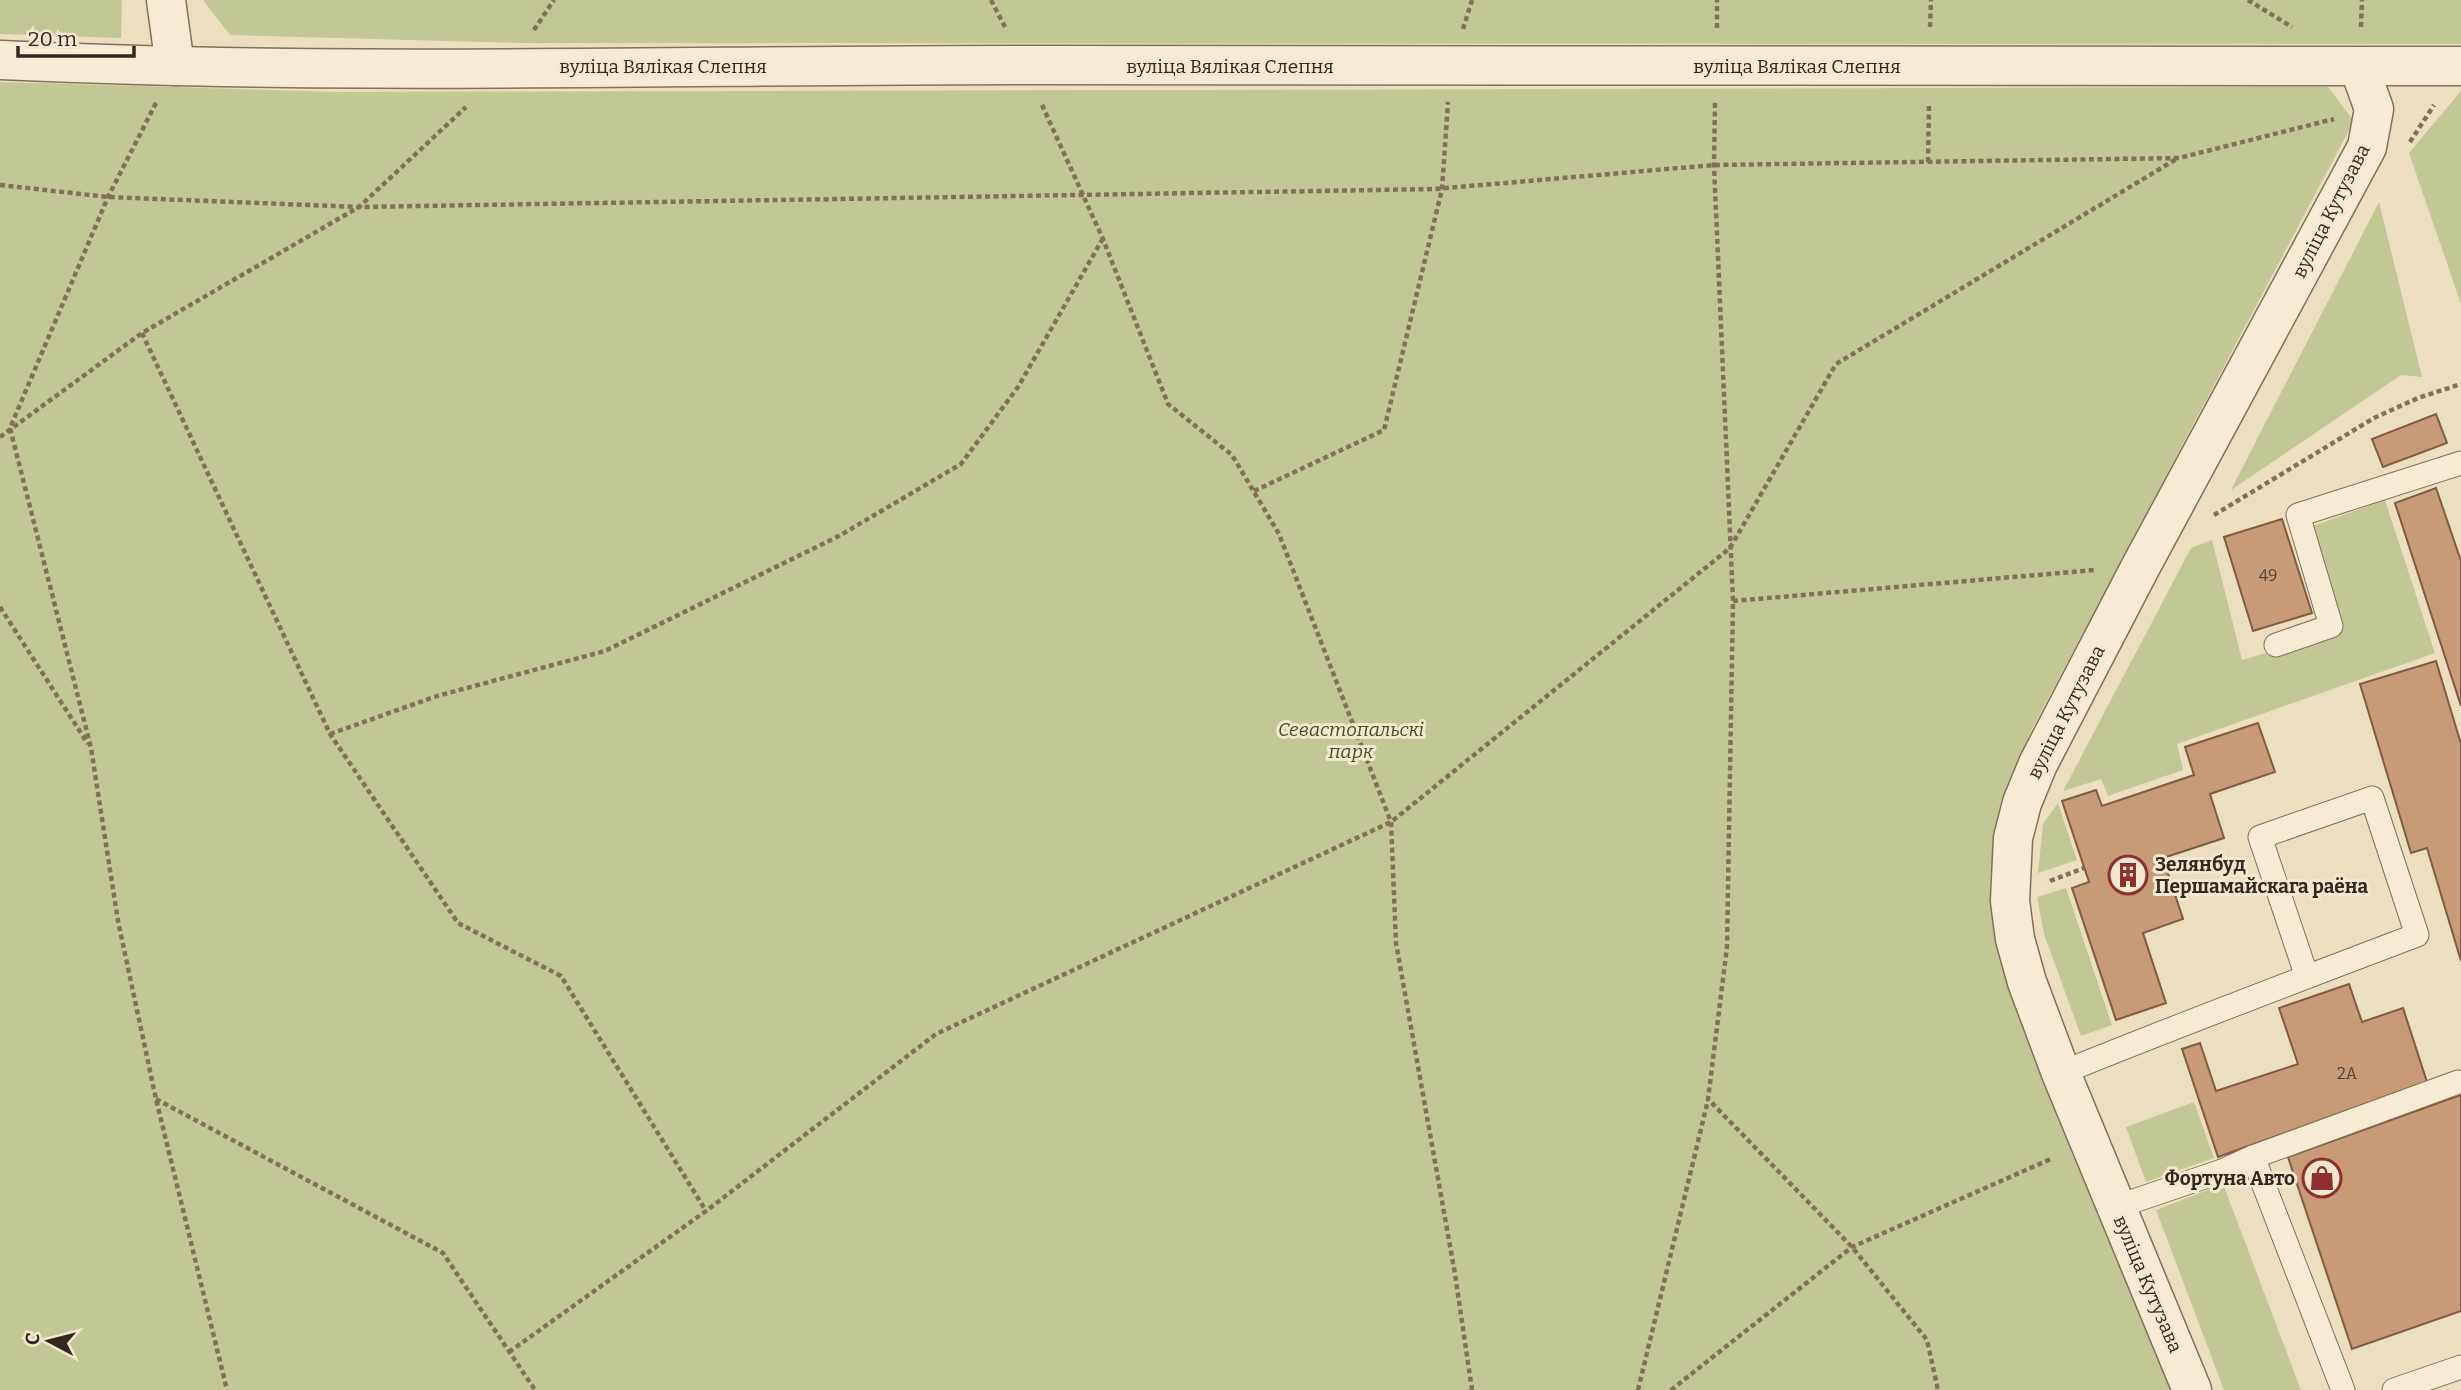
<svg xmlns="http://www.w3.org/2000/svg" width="2461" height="1390" viewBox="0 0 2461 1390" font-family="Bitter,serif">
<rect width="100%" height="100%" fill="#ebdfc0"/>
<g fill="#c1c895">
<polygon points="0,0 122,0 121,38 0,34"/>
<polygon points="203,0 2461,0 2461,44 521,43 230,35"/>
<polygon points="0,82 340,92 2328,87 2354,121 2032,729 2009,787 1996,828 2180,1390 0,1390"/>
<polygon points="2461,91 2461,304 2409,153"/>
<polygon points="2379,202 2422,377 2401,375 2231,490"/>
<polygon points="2385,500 2435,653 2177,744 2183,770 2108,796 2101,779 2063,791 2191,548 2212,540 2242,660 2338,632 2310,527"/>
<polygon points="2058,803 2077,860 2038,873 2043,824"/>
<polygon points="2066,888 2112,1025 2081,1036 2044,934 2037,897"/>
<polygon points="2194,1102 2214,1158 2146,1182 2126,1127"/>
<polygon points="2223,1184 2301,1390 2224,1390 2156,1210"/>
</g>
<g fill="#c79a78" stroke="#815b41" stroke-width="2">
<polygon points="2436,414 2447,443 2383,467 2372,439"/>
<polygon points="2436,488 2461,561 2461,706 2395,503"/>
<polygon points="2282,519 2312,613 2253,631 2224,537"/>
<polygon points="2436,661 2461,744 2461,961 2427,848 2411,853 2360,684"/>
<polygon points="2258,723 2275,772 2210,794 2224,838 2163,858 2183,919 2143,933 2166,1003 2116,1020 2072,888 2089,882 2062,801 2096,790 2102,806 2194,775 2185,747"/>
<polygon points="2349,984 2362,1022 2403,1008 2427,1082 2218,1157 2182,1049 2200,1043 2216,1091 2298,1064 2279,1008"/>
<polygon points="2461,1095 2461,1311 2352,1349 2288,1157"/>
</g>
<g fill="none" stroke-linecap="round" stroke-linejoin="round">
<defs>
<g id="service">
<polyline points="2276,645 2331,626 2298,515 2461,463"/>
<path d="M 2061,1073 C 2179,1025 2298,980 2417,935 L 2372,798 L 2260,837 L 2307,977"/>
<polyline points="2253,1157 2343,1390"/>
<polyline points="2116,1207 2222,1171 2253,1157 2458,1082"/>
<polyline points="2394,1390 2461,1367"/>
</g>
<polyline id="minor" points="166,0 175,66"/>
<g id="tertiary">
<path d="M 0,60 C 342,76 684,65 1026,65 C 1505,65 1983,68 2461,66"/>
<polyline points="2192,1390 2061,1073 2027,982 2015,939 2010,901 2013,838 2022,803 2038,764 2141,566 2367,147 2374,109 2359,67"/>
</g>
</defs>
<use href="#service" stroke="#837059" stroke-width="25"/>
<use href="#minor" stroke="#837059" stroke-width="41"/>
<use href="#tertiary" stroke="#837059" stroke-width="41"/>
<g stroke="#837059" stroke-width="4.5" stroke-dasharray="5 3.5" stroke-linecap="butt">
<polyline points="991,0 1005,27"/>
<polyline points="2248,0 2292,27"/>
<polyline points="1930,27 1931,0"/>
<polyline points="2361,27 2362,0"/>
<polyline points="1717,28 1717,0"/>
<polyline points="1463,29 1472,0"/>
<polyline points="534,30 554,0"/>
<polyline points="156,103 108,197 10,428 91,748 118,921 156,1099 227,1390"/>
<polyline points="1715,103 1714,165 1733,601 1727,947 1708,1099 1852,1247 1927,1340 1938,1390"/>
<polyline points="1042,105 1103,239 1168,404 1232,455 1279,534 1391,822 1396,943 1455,1274 1472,1390"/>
<polyline points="2410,142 2434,105"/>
<polyline points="1928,162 1929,106"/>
<polyline points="0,185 108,197 359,207 1435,189 1714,165 2179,158 2334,119"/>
<polyline points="142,333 330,734 458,923 561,976 706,1211"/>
<polyline points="0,437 142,333 359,207 466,107"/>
<polyline points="1254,491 1384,430 1442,189 1448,102"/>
<polyline points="2214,515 2374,418 2418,398 2461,384"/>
<polyline points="1733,601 2095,570"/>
<polyline points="0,607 88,744"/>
<polyline points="330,734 437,696 605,651 839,536 961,464 1018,387 1102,240"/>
<polyline points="2050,881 2084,868"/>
<polyline points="156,1099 443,1253 535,1390"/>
<polyline points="509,1352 706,1211 936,1034 1391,822 1730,548 1836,364 2178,158"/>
<polyline points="1638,1390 1708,1100"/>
<polyline points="1671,1390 1852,1247 2053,1158"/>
</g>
<use href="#service" stroke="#f6ecd3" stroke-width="23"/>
<use href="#minor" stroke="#f6ecd3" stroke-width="38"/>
<use href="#tertiary" stroke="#f6ecd3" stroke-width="38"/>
</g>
<defs>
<symbol id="building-ring" viewBox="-11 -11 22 22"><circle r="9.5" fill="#f3e9cf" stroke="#8e2e2d" stroke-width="1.5"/><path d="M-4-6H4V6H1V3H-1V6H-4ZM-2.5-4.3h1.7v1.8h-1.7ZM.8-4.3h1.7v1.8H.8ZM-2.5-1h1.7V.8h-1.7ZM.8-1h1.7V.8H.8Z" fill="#8e2e2d"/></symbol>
<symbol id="shop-ring" viewBox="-11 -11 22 22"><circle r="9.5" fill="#f3e9cf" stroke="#8e2e2d" stroke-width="1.5"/><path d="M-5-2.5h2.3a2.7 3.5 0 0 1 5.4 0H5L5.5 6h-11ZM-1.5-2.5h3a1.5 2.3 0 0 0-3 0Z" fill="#8e2e2d"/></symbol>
</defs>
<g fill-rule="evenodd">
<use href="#building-ring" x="2106" y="853" width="44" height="44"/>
<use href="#shop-ring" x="2300" y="1156" width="44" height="44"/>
</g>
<g text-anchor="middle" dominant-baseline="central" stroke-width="6" stroke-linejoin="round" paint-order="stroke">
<g font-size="16" fill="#584434">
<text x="2268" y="575">49</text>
<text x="2347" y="1073">2А</text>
</g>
<g font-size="19" fill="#33281d" stroke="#f3e9cf">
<text x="663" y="66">вуліца Вялікая Слепня</text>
<text x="1230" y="66">вуліца Вялікая Слепня</text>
<text x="1797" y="66">вуліца Вялікая Слепня</text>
<text transform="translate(2331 211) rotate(-63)">вуліца Кутузава</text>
<text transform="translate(2066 712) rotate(-63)">вуліца Кутузава</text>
<text transform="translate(2148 1284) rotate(67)">вуліца Кутузава</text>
</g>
<g font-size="19" font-style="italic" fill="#434f25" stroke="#f3e9cf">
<text x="1351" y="729">Севастопальскі<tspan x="1351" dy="22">парк</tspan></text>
</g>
<g font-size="19" font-weight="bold" fill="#33281d" stroke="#f3e9cf" text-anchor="start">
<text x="2155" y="864">Зелянбуд<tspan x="2155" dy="22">Першамайскага раёна</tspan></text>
<text x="2295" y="1178" text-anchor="end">Фортуна Авто</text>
</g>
</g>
<g transform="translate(49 1341) rotate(277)" stroke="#f3e9cf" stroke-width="5" paint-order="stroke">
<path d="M0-5L12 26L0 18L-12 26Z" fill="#33281d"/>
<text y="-10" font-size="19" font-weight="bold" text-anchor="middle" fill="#33281d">С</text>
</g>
<path d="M18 46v10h116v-10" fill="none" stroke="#33281d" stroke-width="3.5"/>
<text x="28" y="46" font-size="21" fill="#33281d" stroke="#f3e9cf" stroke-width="5" paint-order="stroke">20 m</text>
</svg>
